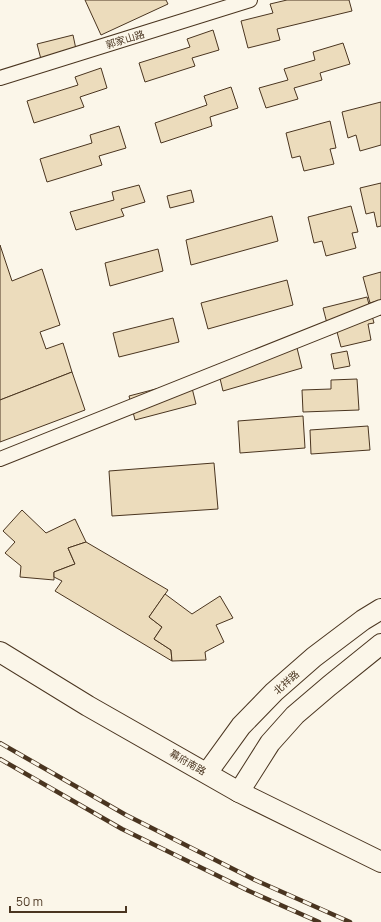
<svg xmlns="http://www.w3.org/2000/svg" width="381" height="922" viewBox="0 0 381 922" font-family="Manrope,'Noto Sans SC',sans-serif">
<rect width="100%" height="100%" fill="#fbf6e9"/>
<g fill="#ecdcbc" stroke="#4a3520">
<polygon points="85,0 166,0 168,4 101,35"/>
<polygon points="287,0 349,0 352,11 277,29 280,40 248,48 241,21 273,13 270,4"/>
<polygon points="213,30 219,50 192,58 195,66 145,82 139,63 190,47 187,39"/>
<polygon points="73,35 77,54 42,63 37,44"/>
<polygon points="343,43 350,64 320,73 322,80 294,88 298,99 266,108 259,88 288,80 284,69 315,60 313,52"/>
<polygon points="101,68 107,88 80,97 84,107 34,123 27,101 78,85 75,77"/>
<polygon points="231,87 238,108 210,117 212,126 161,143 155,123 207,105 204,96"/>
<polygon points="381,102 381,145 360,151 356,135 348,138 342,112"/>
<polygon points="330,121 336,148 330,149 334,164 304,171 300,156 292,158 286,133"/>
<polygon points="119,126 126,148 99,156 102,165 47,182 40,159 92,143 90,135"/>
<polygon points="381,183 381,226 377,227 374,212 366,214 360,188"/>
<polygon points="139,185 145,202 121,209 124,216 76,230 70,212 114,200 112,192"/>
<polygon points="191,190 194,202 170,208 167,196"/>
<polygon points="351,206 358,232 352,233 356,248 326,256 322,241 314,243 308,217"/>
<polygon points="272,216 278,241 191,265 186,240"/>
<polygon points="0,245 12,281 42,269 60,325 40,332 46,349 63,343 72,372 0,400"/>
<polygon points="158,249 163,271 110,286 105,263"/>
<polygon points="381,272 381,316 377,301 370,303 363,277"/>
<polygon points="287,280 293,305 208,329 201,303"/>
<polygon points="367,297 374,323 368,324 371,340 341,347 337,332 330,335 323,308"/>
<polygon points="173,318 179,342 119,357 113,333"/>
<polygon points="296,344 302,368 223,391 217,366"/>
<polygon points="347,351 350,366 334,369 331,354"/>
<polygon points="72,372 85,410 0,442 0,400"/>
<polygon points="357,379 359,410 303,412 302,390 331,389 331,380"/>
<polygon points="190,380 196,404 135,420 129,396"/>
<polygon points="303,416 305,448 240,453 238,421"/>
<polygon points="368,426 370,450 311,454 310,430"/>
<polygon points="214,463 218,509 112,516 109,471"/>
<polygon points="22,510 46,533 75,519 86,542 68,548 75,564 54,572 54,580 20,577 21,566 5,553 15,542 3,531"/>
<polygon points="86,542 168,590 149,617 162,627 154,639 171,650 172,661 55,591 62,581 54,577 54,572 75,564 68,548"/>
<polygon points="165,594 192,614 220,596 233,618 216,625 224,642 205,652 206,660 172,661 171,650 154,639 162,627 149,617"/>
</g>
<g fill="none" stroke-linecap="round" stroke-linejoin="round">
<defs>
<g id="street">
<polyline points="0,78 250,0"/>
<polyline points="0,459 381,307"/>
</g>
<g id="secondary">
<polyline points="0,652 88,706 239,792 381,862"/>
<polyline points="207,773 241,726 274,692 314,657 363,620 381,609"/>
<polyline points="239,792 270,743 295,715 329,686 381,644"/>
</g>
</defs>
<use href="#street" stroke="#4a3520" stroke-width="16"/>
<use href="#secondary" stroke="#4a3520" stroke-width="22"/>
<use href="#street" stroke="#fbf6e9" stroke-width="14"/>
<use href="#secondary" stroke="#fbf6e9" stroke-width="20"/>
<defs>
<g id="rail">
<polyline points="0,743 126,815 255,880 350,922"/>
<polyline points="0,759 122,829 249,891 319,922"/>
</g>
</defs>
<use href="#rail" stroke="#4a3520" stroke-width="4.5"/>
<use href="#rail" stroke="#fbf6e9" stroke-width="3" stroke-dasharray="9" stroke-linecap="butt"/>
</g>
<g text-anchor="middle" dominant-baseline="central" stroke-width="3" stroke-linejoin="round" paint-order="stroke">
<g font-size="10" fill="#4a3520" stroke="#fbf6e9">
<text transform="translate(125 39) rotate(-17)">郭家山路</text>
<text transform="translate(286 682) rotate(-42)">北祥路</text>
<text transform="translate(188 762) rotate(30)">幕府南路</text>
</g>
</g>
<path d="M10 906v6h116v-6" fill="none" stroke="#4a3520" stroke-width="2"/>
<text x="16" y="906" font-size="12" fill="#4a3520" stroke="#fbf6e9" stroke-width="3" paint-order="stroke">50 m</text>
</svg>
